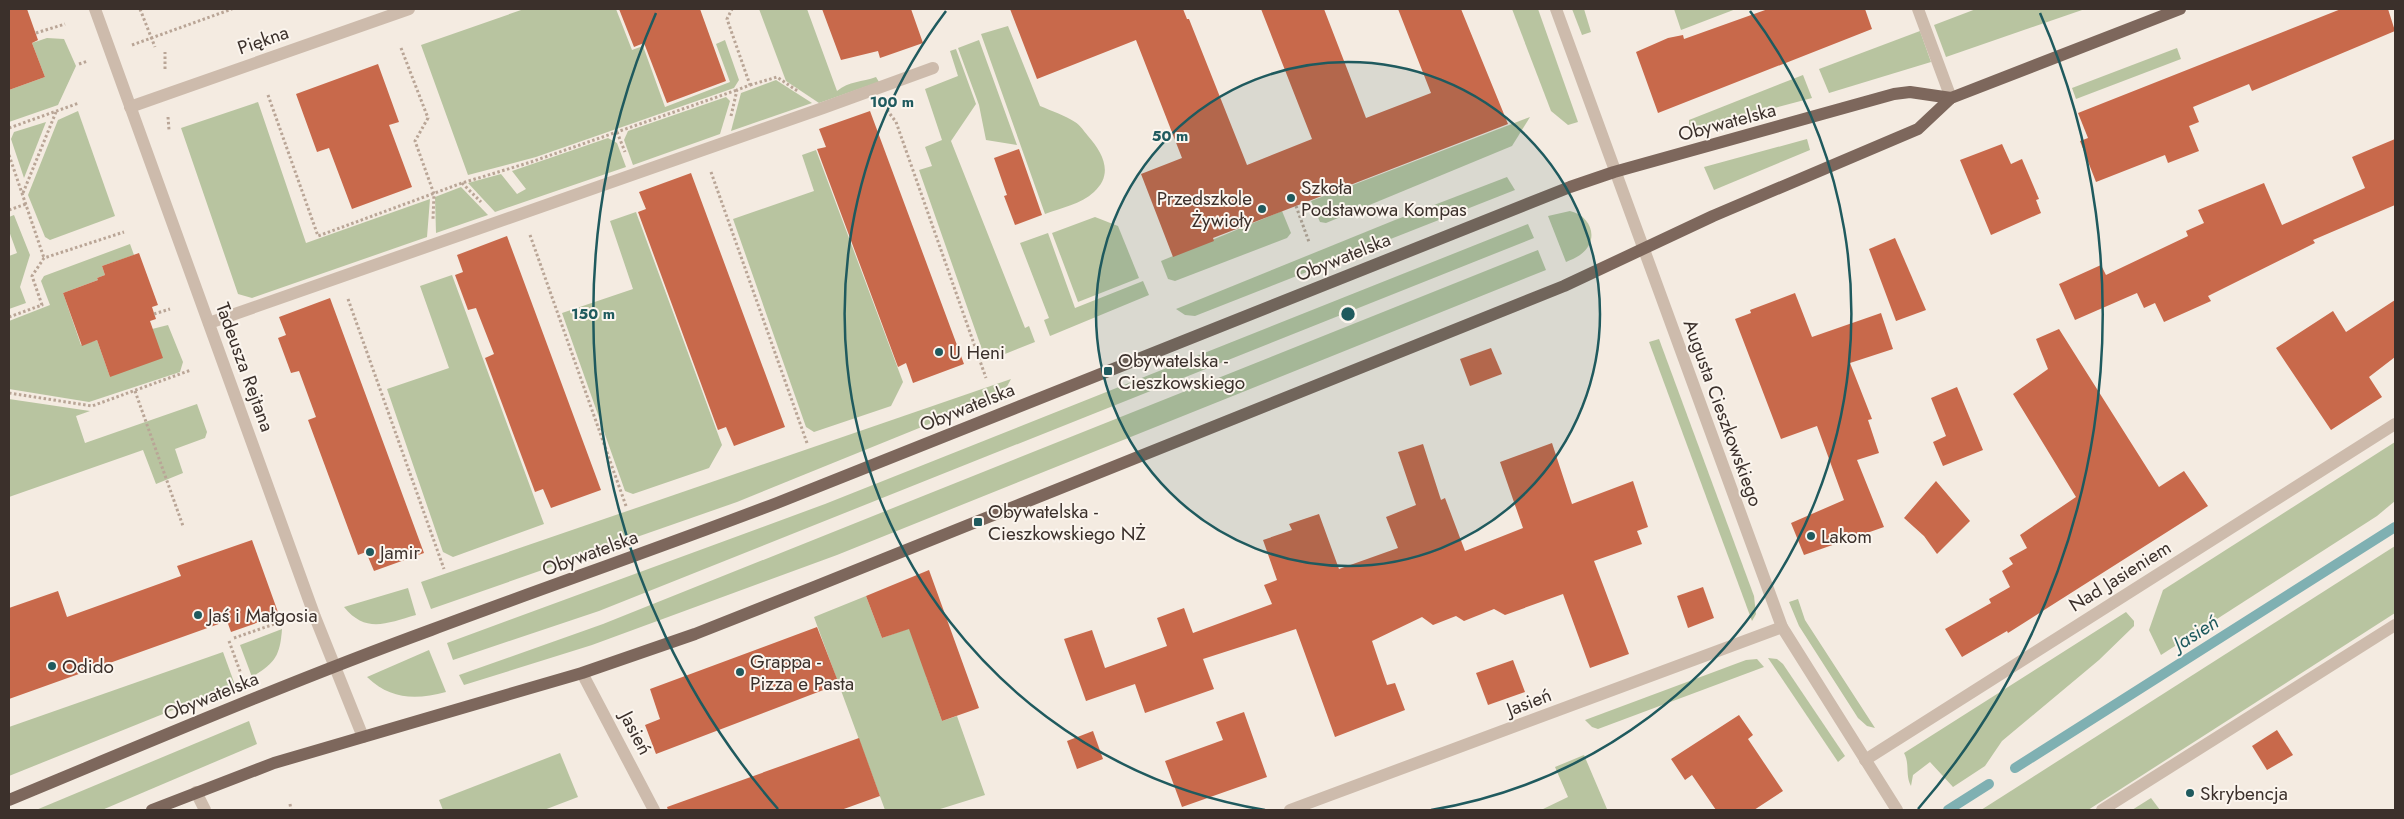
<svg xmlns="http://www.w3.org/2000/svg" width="2404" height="819" viewBox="0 0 2404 819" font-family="Jost,sans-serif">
<rect width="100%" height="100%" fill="#f4ebe1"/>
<g fill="#b8c4a0">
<polygon points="524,9 616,9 632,50 643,46 665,107 730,82 716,44 725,40 739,80 734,88 536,157 468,175 421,45"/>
<path d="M 759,9 L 807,9 L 837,91 C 849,81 862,82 876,77 L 879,82 L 819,103 L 786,81 Z"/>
<polygon points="1512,9 1538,9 1578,122 1568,125 1551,111"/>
<polygon points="1572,9 1584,9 1591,32 1582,35"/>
<polygon points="1674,9 1736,9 1681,30"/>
<polygon points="1976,9 2085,9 1946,57 1934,25"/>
<path d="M 1008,26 L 1040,106 C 1052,111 1064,115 1075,122 C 1080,125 1084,131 1088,136 C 1103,153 1114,174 1094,192 C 1081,204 1061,208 1045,214 L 981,34 Z"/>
<polygon points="1920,31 1931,62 1829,93 1819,69"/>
<polygon points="47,38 64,39 76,66 58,105 9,122 9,90 45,77 32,43"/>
<polygon points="979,40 1017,145 986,140 979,105 958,48"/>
<polygon points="2177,48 2181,59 2076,99 2072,88"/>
<polygon points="956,49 976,104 951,141 1025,328 1029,326 1035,342 990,360 985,358 919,170 932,166 925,147 942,140 925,89 958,76 950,51"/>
<polygon points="1803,75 1812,98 1689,131 1689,120"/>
<polygon points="776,80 812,103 731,131 741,93"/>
<polygon points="726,97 730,101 720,134 633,165 624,140 628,131"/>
<polygon points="258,102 306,243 430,199 427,237 252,298 238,294 181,128"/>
<polygon points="78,111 115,216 50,240 45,237 28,195 58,120"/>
<polygon points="1530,117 1512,146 1326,223 1320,222 1311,201"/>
<polygon points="46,122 24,178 11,139 14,132"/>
<polygon points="608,138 617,143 626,167 495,212 468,183 501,174 517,194 526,189 512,171"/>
<polygon points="1807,139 1810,150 1714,190 1704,167"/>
<polygon points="816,150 903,382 891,406 814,432 806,427 733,219 814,191 802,155"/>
<polygon points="1507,177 1515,190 1195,316 1185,315 1176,309 1395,220"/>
<polygon points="461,187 488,215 436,233 435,197"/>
<polygon points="1282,211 1291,233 1287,238 1175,281 1168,279 1161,261"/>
<path d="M 1570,211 C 1592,216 1600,241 1580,255 C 1576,258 1570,260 1566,262 L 1548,216 Z"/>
<polygon points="636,212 722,445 709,468 633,494 625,491 562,313 633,289 610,221"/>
<polygon points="14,215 30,255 20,287 26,303 9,309 9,256 17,253 9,231 9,217"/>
<polygon points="1095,217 1118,226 1139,278 1078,302 1052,233"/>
<polygon points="1528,224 1534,238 599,611 453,660 447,643 825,504"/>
<polygon points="1048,233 1075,308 1143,281 1149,295 1050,336 1044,320 1049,318 1020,243"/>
<polygon points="130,244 134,255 102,266 105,275 97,278 98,280 63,293 81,345 97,340 110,377 152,329 168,325 183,362 180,372 89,402 9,389 9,321 50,305 41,281 44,276"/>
<polygon points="1538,250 1546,270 837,555 592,645 464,685 459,675 603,624"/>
<polygon points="452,275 544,524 453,557 443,552 387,389 449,368 420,286"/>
<polygon points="1659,339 1754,596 1756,614 1752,621 1649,342"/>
<polygon points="1011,379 1003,394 737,502 431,609 421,582"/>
<polygon points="9,399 90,411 76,416 85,443 197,404 207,432 205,438 175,449 183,473 156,484 143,450 9,497"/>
<polygon points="2395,442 2395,501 2377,516 2161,655 2149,630 2163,590"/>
<polygon points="2395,546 2395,613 2088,810 1981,810"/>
<path d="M 408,588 L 416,615 C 387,623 366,634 344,607 Z"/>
<polygon points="866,596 882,638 924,623 926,676 942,721 957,716 985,795 937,810 885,810 814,617"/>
<polygon points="1798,599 1805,620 1875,728 1867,726 1858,718 1799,626 1789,602"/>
<path d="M 2126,612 L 2134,621 L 2134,626 L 2099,660 L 2002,741 L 1985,766 L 1953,787 L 1930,762 L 1913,775 L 1911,786 C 1905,775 1910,764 1904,753 Z"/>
<path d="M 282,629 C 280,656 275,663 252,677 L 240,645 Z"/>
<path d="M 429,650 L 446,692 C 416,700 391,700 367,677 Z"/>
<polygon points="223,652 235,685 9,776 9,727"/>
<polygon points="1768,658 1777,659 1783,664 1845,756 1838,762"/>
<polygon points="1757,659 1764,667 1598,729 1592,727 1585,720 1746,660"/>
<polygon points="249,721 257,744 102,810 36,810"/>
<polygon points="560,753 578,797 544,810 443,810 439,800"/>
<polygon points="1584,755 1607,809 1541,810 1568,797 1555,767"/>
<polygon points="2151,798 2160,810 2132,810"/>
</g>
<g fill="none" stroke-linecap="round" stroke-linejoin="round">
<g stroke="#7fb0b2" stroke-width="10">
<polyline points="2015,768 2395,527"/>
<polyline points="1948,810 1989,784"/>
</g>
</g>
<g fill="#c8694b">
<polygon points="9,9 27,9 38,40 32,43 45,77 9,90"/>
<polygon points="619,9 700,9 726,81 667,103 644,43 634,47"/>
<polygon points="822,9 911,9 923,43 880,58 878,51 841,60"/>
<polygon points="1010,9 1183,9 1187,19 1189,19 1247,165 1312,139 1261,9 1324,9 1366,118 1431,93 1398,9 1461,9 1508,124 1213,238 1214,241 1173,257 1141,174 1182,158 1136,40 1037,79"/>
<polygon points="1768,9 1865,9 1872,29 1658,113 1636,52 1668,38 1683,35 1684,39"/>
<polygon points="2341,9 2388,9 2395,31 2252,91 2249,84 2193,107 2199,122 2189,126 2199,151 2168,163 2165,155 2096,182 2080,141 2088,138 2078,113"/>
<polygon points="378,64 399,122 389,125 412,187 352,209 329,148 317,152 296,94"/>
<polygon points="870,111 964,364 913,383 906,363 898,367 817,149 826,147 819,129"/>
<polygon points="2395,139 2395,205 2313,240 2315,243 2208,296 2211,301 2164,322 2155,303 2144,308 2137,293 2075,320 2059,284 2101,265 2106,275 2188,236 2186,231 2204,223 2198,210 2264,183 2282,225 2365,188 2352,157"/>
<polygon points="2002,144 2011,164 2022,159 2039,199 2036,200 2041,213 1991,235 1960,160"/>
<polygon points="1019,149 1042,215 1015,225 1004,196 1007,195 994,158"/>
<polygon points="691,173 785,427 734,446 726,427 718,430 638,212 646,209 639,192"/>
<polygon points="507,236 601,490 551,508 543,489 535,492 485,358 494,354 476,308 468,310 455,275 463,272 457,255"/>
<polygon points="1895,238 1926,310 1896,321 1869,249"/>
<polygon points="139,253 158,305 152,307 156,319 150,321 163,358 110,377 97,340 82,346 63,293 98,280 97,278 105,275 102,266"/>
<polygon points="1795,293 1812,337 1881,313 1893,349 1850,363 1872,419 1868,420 1879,453 1857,460 1884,527 1804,555 1791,523 1844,500 1817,426 1781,439 1735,319 1751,313 1750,310"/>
<polygon points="330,298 424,553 374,571 366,552 358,555 308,420 316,417 299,371 291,373 278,338 286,335 279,317"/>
<polygon points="2395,300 2395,357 2369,377 2382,397 2331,430 2276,348 2333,311 2346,332"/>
<polygon points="2059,329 2159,487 2184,471 2208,506 2008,633 2007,631 1962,657 1945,629 1991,603 1989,599 2010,587 2002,571 2013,564 2009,558 2027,548 2020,535 2076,497 2013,394 2048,369 2036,339"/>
<polygon points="1491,348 1502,374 1470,386 1460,359"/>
<polygon points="1957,387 1983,450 1943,466 1933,442 1946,436 1931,398"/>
<polygon points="1552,443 1572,504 1633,481 1648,527 1637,531 1642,544 1594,561 1629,654 1590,668 1563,594 1505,615 1494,609 1464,621 1456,616 1433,625 1422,617 1372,641 1387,685 1395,683 1405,710 1335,737 1296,629 1203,659 1214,689 1145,713 1135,684 1086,701 1064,639 1092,630 1105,668 1167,646 1157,618 1184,608 1193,633 1272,604 1264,585 1277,580 1263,540 1292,530 1289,524 1319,514 1339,569 1398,548 1386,517 1416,505 1398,452 1423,444 1441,500 1445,498 1465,551 1523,528 1500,462"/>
<polygon points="1936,481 1970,521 1937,554 1924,536 1904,518"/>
<polygon points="252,540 279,615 231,632 227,621 9,699 9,608 58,591 67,617 181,576 177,566"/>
<polygon points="929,570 979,708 942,721 909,629 882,638 866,596"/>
<polygon points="1703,587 1714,618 1688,628 1677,596"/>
<polygon points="817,627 839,684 656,754 645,725 660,719 650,689"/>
<polygon points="1513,660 1525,692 1488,705 1476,673"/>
<polygon points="1244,712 1267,777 1182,807 1165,761 1223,740 1216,722"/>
<polygon points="1739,715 1753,735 1748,739 1783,791 1754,810 1716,810 1692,775 1685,780 1671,759"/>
<polygon points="2277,730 2293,755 2267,770 2252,746"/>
<polygon points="1093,731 1103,759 1077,769 1067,741"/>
<polygon points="859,738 880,796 841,810 668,810 667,807"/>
</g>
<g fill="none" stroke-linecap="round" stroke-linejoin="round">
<g stroke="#b9a596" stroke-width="3" stroke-dasharray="2.5 2.5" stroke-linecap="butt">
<polyline points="140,9 155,47"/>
<polyline points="36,33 65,24"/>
<polyline points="132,45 232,9"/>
<polyline points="401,48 428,118 415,141 434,194 433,219"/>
<polyline points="79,64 88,61"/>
<polyline points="165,69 165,52"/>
<polyline points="750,85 777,77 799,92"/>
<polyline points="268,95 318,236 462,183 531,162 737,90"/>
<polyline points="887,110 896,122 986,378"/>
<polyline points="731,116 737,90 750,85 727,19 732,9"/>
<polyline points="168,117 169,130"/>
<polyline points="9,128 79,103"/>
<polyline points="617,132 625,152"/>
<polyline points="9,155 44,258"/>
<polyline points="711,172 807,443"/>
<polyline points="462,183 481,202"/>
<polyline points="23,193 56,112"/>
<polyline points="1296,206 1309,242"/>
<polyline points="9,210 26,204"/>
<polyline points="530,235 626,506"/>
<polyline points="348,299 444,569"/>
<polyline points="154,314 170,309"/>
<polyline points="9,317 42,305 32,276 44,258 124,232"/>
<polyline points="135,391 183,526"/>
<polyline points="9,393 92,406 191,370"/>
<polyline points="234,638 289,619"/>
<polyline points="229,641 241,674"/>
<polyline points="290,804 291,810"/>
</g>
<g stroke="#cdbbac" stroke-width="12">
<polyline points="95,9 315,617 363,737"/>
<polyline points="1556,9 1782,627 1897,810"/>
<polyline points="1918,9 1951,98"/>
<polyline points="130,107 409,9"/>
<polyline points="209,323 823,108 933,68"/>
<polyline points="582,673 654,810"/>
<polyline points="1865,760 2395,424"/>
<polyline points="196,792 205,810"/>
<polyline points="1290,810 1782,627"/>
<polyline points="2102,810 2395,625"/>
</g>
<g stroke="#7d675c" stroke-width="12">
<path d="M 9,800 C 149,742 289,682 431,630 C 546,587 662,547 777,503 L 1570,187 L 1614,172 L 1894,94 L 1910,92 L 1951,98"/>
<polyline points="152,810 274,763 582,673 695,634 814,587 1564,286 1713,216 1918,129 1951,98 2180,9"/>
</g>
</g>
<circle cx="1348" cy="314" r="252" fill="#1f5a5e" fill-opacity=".12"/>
<g fill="none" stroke="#1f5a5e" stroke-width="2.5">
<circle cx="1348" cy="314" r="252"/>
<path d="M1265 810A503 503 0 0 1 946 11M1750 11A503 503 0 0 1 1431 810"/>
<path d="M778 809A755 755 0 0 1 656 13M2040 13A755 755 0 0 1 1918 809"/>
</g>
<g fill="#1f5a5e" stroke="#fbf5ee" stroke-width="2">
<circle cx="1291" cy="198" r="5"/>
<circle cx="1262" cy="209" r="5"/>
<circle cx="939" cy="352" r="5"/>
<rect x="1103" y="366" width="10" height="10" rx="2.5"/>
<rect x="973" y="517" width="10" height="10" rx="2.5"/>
<circle cx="1811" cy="536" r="5"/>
<circle cx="370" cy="552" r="5"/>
<circle cx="198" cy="615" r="5"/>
<circle cx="52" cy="666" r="5"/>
<circle cx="740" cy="672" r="5"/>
<circle cx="2190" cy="793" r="5"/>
</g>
<g text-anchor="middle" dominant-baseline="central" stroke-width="4" stroke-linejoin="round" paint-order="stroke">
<g font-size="19" fill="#3b302b" stroke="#fbf5ee">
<text transform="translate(263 40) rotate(-19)">Piękna</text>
<text transform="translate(1727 122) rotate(-15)">Obywatelska</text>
<text transform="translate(1343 257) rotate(-22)">Obywatelska</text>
<text transform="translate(245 367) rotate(70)">Tadeusza Rejtana</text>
<text transform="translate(967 407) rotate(-22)">Obywatelska</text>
<text transform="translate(1723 413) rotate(70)">Augusta Cieszkowskiego</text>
<text transform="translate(590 553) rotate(-20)">Obywatelska</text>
<text transform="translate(2120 576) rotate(-32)">Nad Jasieniem</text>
<text transform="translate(211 696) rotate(-22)">Obywatelska</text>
<text transform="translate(1529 702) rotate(-21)">Jasień</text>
<text transform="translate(636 733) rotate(63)">Jasień</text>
</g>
<g font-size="19" fill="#3b302b" stroke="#fbf5ee" text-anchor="start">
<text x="1301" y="187">Szkoła<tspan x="1301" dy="22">Podstawowa Kompas</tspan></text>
<text x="1252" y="198" text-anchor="end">Przedszkole<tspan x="1252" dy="22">Żywioły</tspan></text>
<text x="949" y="352">U Heni</text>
<text x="1118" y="360">Obywatelska -<tspan x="1118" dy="22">Cieszkowskiego</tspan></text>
<text x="988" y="511">Obywatelska -<tspan x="988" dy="22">Cieszkowskiego NŻ</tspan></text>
<text x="1821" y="536">Lakom</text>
<text x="380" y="552">Jamir</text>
<text x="208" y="615">Jaś i Małgosia</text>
<text x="750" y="661">Grappa -<tspan x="750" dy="22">Pizza e Pasta</tspan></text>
<text x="62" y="666">Odido</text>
<text x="2200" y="793">Skrybencja</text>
</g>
<g font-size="20" font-style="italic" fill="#1f5a5e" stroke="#fbf5ee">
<text transform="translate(2196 633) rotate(-32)">Jasień</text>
</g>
</g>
<circle cx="1348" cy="314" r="8" fill="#1f5a5e" stroke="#fbf5ee" stroke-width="2.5"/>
<g font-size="15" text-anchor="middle" font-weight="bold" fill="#1f5a5e" stroke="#fbf5ee" stroke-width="4" stroke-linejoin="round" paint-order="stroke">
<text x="892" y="107">100 m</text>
<text x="1170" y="141">50 m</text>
<text x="593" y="319">150 m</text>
</g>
<rect width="2404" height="819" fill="none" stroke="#3b302b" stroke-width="20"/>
</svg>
